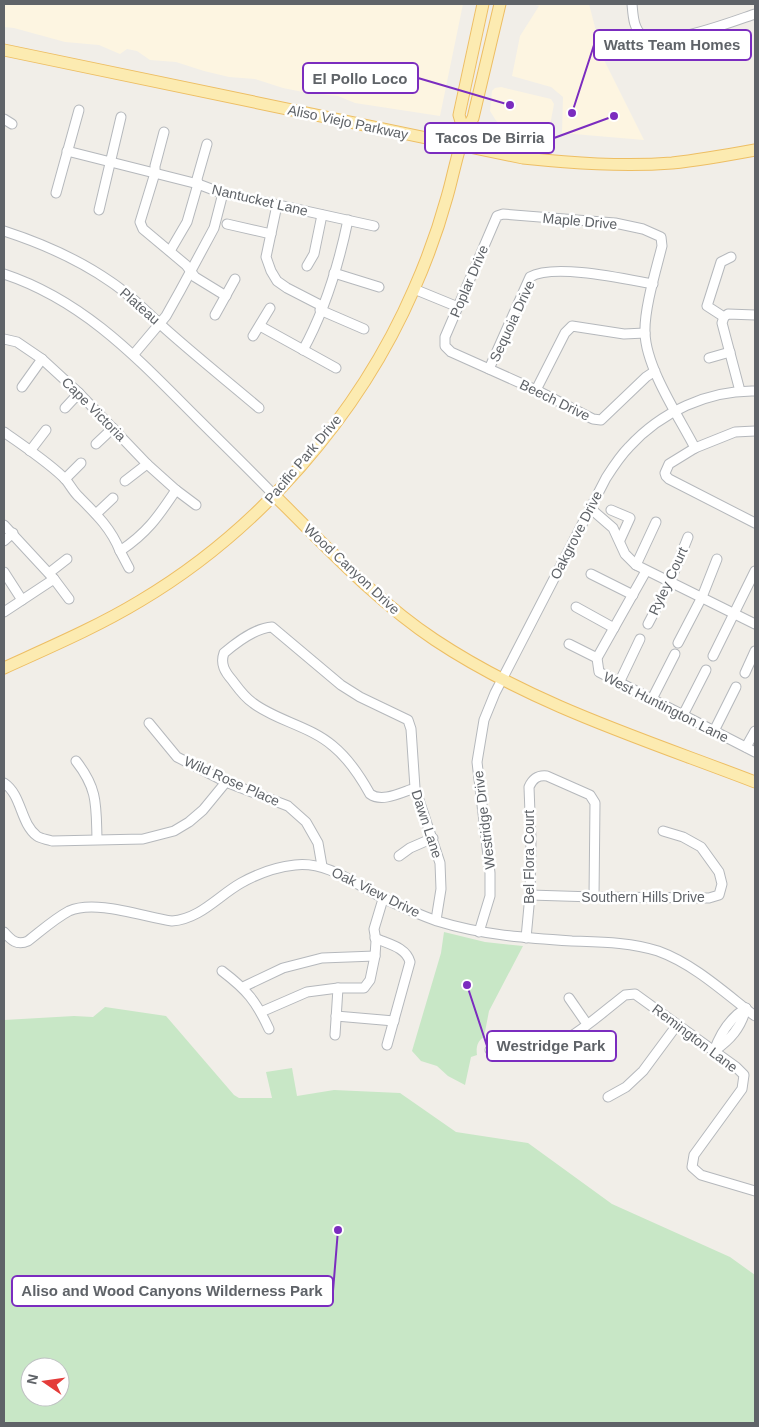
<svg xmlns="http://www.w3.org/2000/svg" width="759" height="1427" viewBox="0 0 759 1427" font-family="Arial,sans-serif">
<rect width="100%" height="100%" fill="#f1eee8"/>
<g fill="#fdf5e1">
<polygon points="4,4 463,4 440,116 355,103 338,96 308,93 283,88 255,79 229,77 204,71 176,62 150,60 137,51 127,49 120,54 99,45 65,42 14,28 4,27"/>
<polygon points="532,4 589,4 603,58 644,140 562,133 563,97 551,87 512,76 520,36 539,6"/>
<polygon points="501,87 551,99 554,104 547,141 512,134 502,128 495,119 490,111 492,91 495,88"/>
</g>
<g fill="#c8e7c6" fill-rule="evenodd">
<path d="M 444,932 L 485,942 L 523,946 L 489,1011 L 484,1037 C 477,1041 476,1048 477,1055 L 471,1057 L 465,1085 L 448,1076 L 437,1066 L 421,1061 L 412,1051 L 441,953 Z"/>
<path d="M 105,1007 L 166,1016 L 234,1095 L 239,1098 L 272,1098 L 266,1072 L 292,1068 L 297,1096 L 334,1090 L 400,1093 L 456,1132 L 528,1143 L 612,1204 L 730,1257 L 755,1275 L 755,1423 L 4,1423 L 4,1020 L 74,1016 L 93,1017 ZM 30,1367 L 60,1367 L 60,1397 L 30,1397 Z"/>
</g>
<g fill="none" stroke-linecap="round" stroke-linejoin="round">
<defs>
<g id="minor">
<path d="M 632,4 C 633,14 633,29 643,36 C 662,49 734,21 755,14"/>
<polyline points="4,119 12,124"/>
<polyline points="164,132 155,166 155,173 140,222 143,229 186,265 195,277 226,296"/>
<polyline points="67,151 198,184 219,192 374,226"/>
<polyline points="56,193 79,110"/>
<polyline points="277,205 266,257 271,271 277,281 287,288 322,306"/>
<polyline points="99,210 121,117"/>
<polyline points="227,224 271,234"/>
<path d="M 4,231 C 41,243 78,259 111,282 C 129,294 144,309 160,324 C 192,353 226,380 259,408"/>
<polyline points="170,251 187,222 198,184 197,179 207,144"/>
<polyline points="307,266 314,254 322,215"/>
<polyline points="334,273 379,287"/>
<path d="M 4,274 C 85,301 138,359 197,418 C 223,444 249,469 275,496"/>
<polyline points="414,289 458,307"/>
<polyline points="320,310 364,329"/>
<polyline points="215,315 235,279"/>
<polyline points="724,317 707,306 721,262 731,257"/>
<polyline points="260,326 336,368"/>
<polyline points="253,336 270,308"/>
<path d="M 4,339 L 17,342 L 42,359 L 79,393 L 147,464 L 176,490 C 158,517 147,533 120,551 C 111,528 95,513 78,496 C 73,491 70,485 66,480 C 51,464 22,445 4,432"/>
<path d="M 303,350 C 324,312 339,263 348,220"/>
<polyline points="134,354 166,316 180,291 214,228 223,193"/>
<polyline points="709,358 730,352"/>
<path d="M 489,369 L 530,277 C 554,263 625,279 653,284"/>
<path d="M 655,371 L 646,377 L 601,420 L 593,419 L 536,390 L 451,352 L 445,346 L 445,337 L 497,216 L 503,214 L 615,223 L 643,229 L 661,237 L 662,246 C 656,270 644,309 645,333 C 646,368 679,417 695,448"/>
<polyline points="22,387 42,359"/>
<polyline points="536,390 565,333 572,326 624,334 645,333"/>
<polyline points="740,391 722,323 724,317 728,314 755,315"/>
<polyline points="65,408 79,393"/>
<polyline points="755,431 735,432 695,448 669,464 665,473 666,476 669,479 755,523"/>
<polyline points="96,444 113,428"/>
<polyline points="30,451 46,430"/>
<polyline points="65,479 81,463"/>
<polyline points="125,481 147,464"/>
<polyline points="176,490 196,505"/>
<polyline points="590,508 613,528 625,554 636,565 755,624"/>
<polyline points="611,510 630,518 620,540"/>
<polyline points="96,514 113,498"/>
<polyline points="4,525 54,579 69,599"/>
<polyline points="4,541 13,533"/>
<polyline points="120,551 129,568"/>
<polyline points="636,565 656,522"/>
<polyline points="646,571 597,658 599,672 755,752"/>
<polyline points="4,572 22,600"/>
<polyline points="49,573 67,559"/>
<polyline points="591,574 633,595"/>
<polyline points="576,607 614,628"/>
<polyline points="4,612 54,579"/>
<polyline points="648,624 670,582 688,537"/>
<polyline points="678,643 702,597 717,559"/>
<polyline points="569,644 597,658"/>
<polyline points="713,656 755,571"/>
<polyline points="745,673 755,651"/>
<polyline points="619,683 640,639"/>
<polyline points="652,699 675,654"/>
<polyline points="683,715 706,670"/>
<polyline points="149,723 177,757 226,782 288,806 306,822 318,843 322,866"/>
<polyline points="714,731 736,687"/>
<polyline points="746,747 755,731"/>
<path d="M 76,761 C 98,789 96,805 97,839"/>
<path d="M 4,783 C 22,795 20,823 37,836 C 41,839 47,839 52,841 L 143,839 L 174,831 L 189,822 L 203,810 L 226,782"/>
<path d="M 415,788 C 402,792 382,803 370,794 C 360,776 349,759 333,746 C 310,726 277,721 253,703 C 244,697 238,688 232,680 C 225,672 220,664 224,653 C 237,642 255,628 272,627 L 341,685 L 360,697 L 408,720 L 411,729 L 415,788 L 440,863 L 441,889 L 436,920"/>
<polyline points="399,856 410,848 433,838"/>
<polyline points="530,895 594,897 709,898 719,895 722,884 719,872 701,847 683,837 663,831"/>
<path d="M 4,932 C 11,940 17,946 28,941 C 41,931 54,919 69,911 C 95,899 144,917 172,921 C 200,919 218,896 241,883 C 257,874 276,867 295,865 C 328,861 356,885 385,899 C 402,907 420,915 437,921 C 482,935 525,938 572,941 C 601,942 630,942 658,951 C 694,964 725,993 755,1016"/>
<path d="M 479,932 L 490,896 L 490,873 L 477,762 L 484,720 L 495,693 L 606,478 C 613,467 620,456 629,447 C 661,412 708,390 755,391"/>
<path d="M 375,938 C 388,944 406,947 410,962 L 387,1045"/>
<path d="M 526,938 L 530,895 L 531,840 L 529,787 C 533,778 538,775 547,776 L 590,795 L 595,803 L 594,897"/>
<path d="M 222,971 C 247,990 256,1001 269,1029"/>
<polyline points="243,987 283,968 322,958 375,956"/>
<polyline points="569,998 587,1024"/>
<polyline points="261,1012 307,992 338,988 364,988 370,980 375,956 376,941 374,929 383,899"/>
<polyline points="336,1016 394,1021"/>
<polyline points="335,1035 338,988"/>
<path d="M 490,1050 C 503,1052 516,1054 529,1053 C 561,1051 599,1015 625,995 L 635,994 L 736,1067 L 744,1075 L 742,1089 L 694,1155 L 692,1167 L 701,1175 L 755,1191"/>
<path d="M 714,1051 C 730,1040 741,1028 746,1008"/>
<path d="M 714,1051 C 720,1034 730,1018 746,1008"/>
<polyline points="608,1097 626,1087 643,1071 677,1025"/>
</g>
<g id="major">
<path d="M 4,50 L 523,158 C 572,163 623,167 672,163 C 700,160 728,155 755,150"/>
<polyline points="464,132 459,115 483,4"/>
<path d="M 275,496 C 326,546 375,600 435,640 C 533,705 646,740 755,782"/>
<path d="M 4,668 C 50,647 97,627 140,601 C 258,531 359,416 414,289 C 426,262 439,226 447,197 C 455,170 458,142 473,118 L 500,4"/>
</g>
</defs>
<use href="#minor" stroke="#b5b8bc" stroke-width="11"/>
<use href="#major" stroke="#edbe64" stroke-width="13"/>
<use href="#minor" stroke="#fff" stroke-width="9"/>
<use href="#major" stroke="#fcebb1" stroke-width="11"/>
</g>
<g text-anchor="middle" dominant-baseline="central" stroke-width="5" stroke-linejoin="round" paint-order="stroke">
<g font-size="14" fill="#5f6368" stroke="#fff">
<text transform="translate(348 122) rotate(12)">Aliso Viejo Parkway</text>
<text transform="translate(260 200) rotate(13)">Nantucket Lane</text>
<text transform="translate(580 221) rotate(5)">Maple Drive</text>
<text transform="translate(469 281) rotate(-67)">Poplar Drive</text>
<text transform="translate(140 306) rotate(41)">Plateau</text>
<text transform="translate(512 321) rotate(-65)">Sequoia Drive</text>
<text transform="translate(555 400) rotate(26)">Beech Drive</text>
<text transform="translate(94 409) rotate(45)">Cape Victoria</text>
<text transform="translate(303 459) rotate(-50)">Pacific Park Drive</text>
<text transform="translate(576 535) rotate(-63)">Oakgrove Drive</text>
<text transform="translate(352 569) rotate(43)">Wood Canyon Drive</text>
<text transform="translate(668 581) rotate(-65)">Ryley Court</text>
<text transform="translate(666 707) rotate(27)">West Huntington Lane</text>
<text transform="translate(232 781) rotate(24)">Wild Rose Place</text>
<text transform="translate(484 820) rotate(-97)">Westridge Drive</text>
<text transform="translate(427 824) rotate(72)">Dawn Lane</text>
<text transform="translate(529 857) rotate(-90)">Bel Flora Court</text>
<text transform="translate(376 892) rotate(26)">Oak View Drive</text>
<text x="643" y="897">Southern Hills Drive</text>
<text transform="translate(695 1038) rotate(37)">Remington Lane</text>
</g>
</g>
<path fill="none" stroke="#7b2cbf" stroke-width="2" d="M572 113L594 45M510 105L418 78M614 116L554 138M467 985L487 1046M338 1230L333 1291"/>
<g fill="#7b2cbf" stroke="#fff" stroke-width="2">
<circle cx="572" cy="113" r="5"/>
<circle cx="510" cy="105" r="5"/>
<circle cx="614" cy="116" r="5"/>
<circle cx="467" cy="985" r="5"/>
<circle cx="338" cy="1230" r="5"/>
</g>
<g fill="#fff" stroke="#7b2cbf" stroke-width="2">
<rect x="594" y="30" width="157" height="30" rx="5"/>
<rect x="303" y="63" width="115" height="30" rx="5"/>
<rect x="425" y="123" width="129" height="30" rx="5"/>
<rect x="487" y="1031" width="129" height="30" rx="5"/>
<rect x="12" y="1276" width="321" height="30" rx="5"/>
</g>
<g font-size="15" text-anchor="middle" font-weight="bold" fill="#5f6368">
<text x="672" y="50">Watts Team Homes</text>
<text x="360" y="84">El Pollo Loco</text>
<text x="490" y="143">Tacos De Birria</text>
<text x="551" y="1051">Westridge Park</text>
<text x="172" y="1296">Aliso and Wood Canyons Wilderness Park</text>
</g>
<rect width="759" height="1427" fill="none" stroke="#5f6368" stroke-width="10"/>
<g transform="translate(45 1382) rotate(283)"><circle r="24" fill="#ffffff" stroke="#bfc1c3"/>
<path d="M0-4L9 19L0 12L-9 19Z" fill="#e43c3a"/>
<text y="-8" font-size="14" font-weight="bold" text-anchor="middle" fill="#5f6368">N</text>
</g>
</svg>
